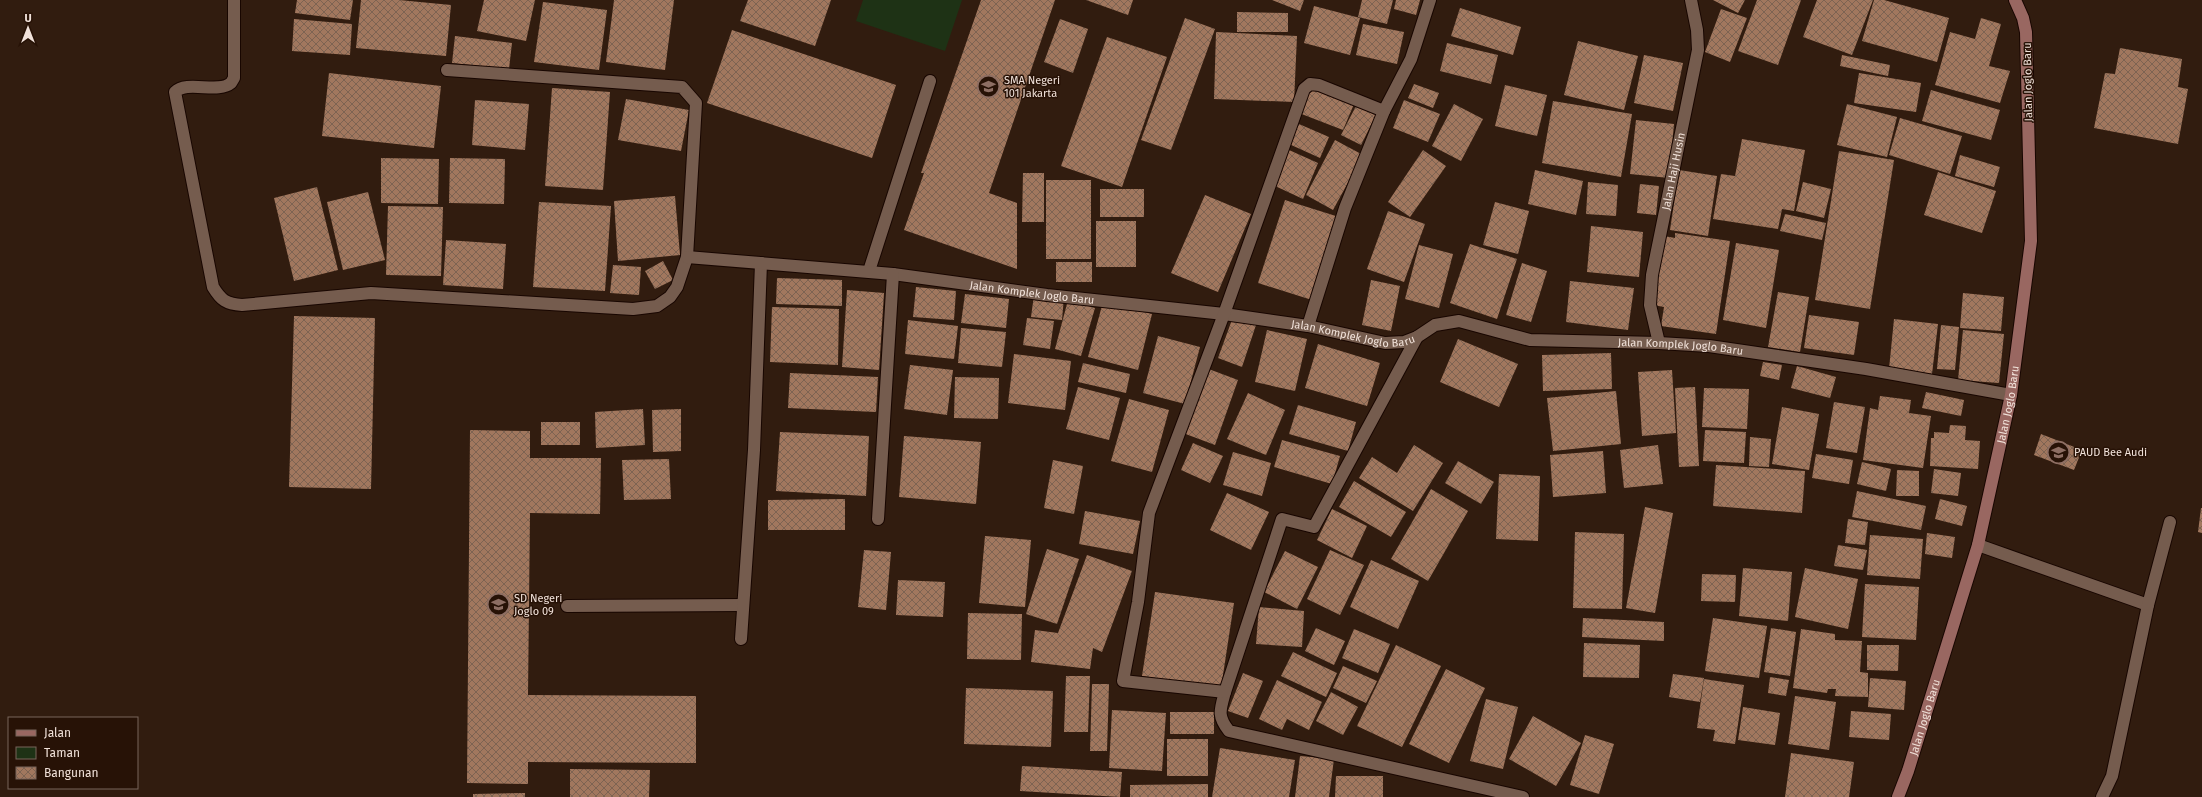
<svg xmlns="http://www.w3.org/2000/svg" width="2202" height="797" viewBox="0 0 2202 797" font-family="'Fira Sans',sans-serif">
<defs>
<pattern id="building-cross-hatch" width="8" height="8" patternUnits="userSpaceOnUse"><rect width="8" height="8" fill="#a1775e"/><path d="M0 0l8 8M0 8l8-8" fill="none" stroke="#7d6352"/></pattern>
</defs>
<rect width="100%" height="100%" fill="#311c0f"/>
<polygon fill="#1e3215" points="863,0 962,0 945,51 856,21"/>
<g fill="url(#building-cross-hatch)">
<polygon points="297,0 353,0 350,20 295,13"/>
<polygon points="361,0 399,0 451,5 446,56 356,48"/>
<polygon points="484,0 535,0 526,41 477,31"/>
<polygon points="614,0 674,0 665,70 606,62"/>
<polygon points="748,0 831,0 815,46 740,21"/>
<polygon points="981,0 1055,0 989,193 1017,203 1017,269 904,230 924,173 921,173"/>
<polygon points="1086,0 1133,0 1128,15"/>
<polygon points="1272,0 1304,0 1300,11"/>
<polygon points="1362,0 1393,0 1387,24 1358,17"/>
<polygon points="1396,0 1420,0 1416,15 1394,9"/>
<polygon points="1713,0 1745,0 1738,13"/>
<polygon points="1757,0 1801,0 1778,65 1738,51"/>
<polygon points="1817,0 1873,0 1852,55 1803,37"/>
<polygon points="1874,0 1884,0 1949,18 1937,62 1862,41"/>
<polygon points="543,2 607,10 599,70 534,62"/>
<polygon points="1314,6 1360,18 1350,55 1304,43"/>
<polygon points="1460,8 1521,27 1513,55 1451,36"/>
<polygon points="1721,9 1747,18 1730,62 1705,52"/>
<polygon points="1237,12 1288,13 1288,32 1237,32"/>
<polygon points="1185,18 1215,29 1171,150 1141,140"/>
<polygon points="1981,18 2001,24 1989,66 2010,71 2000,103 1935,85 1950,32 1975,39"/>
<polygon points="294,19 352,24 350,55 292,51"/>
<polygon points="1060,19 1088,29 1073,73 1044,62"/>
<polygon points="1363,24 1404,32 1397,64 1356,55"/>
<polygon points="732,30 896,85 872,158 707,103"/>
<polygon points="1216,32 1297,36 1294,102 1214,99"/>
<polygon points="455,36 512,43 509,69 452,63"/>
<polygon points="1107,37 1167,57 1122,187 1061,166"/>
<polygon points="1578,41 1638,56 1624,110 1564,95"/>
<polygon points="1447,43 1498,55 1491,84 1440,71"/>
<polygon points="2120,48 2182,59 2178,87 2188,89 2178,144 2094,128 2105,73 2115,74"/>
<polygon points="1644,55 1683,63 1673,111 1634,103"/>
<polygon points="1842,55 1890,65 1888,76 1840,66"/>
<polygon points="329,73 441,86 434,148 322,136"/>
<polygon points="1859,73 1921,83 1916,112 1854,103"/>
<polygon points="1414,84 1439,93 1433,108 1408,98"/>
<polygon points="1505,85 1547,95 1537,136 1495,126"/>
<polygon points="1310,87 1354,104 1343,130 1299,113"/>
<polygon points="552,88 610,92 603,190 545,186"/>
<polygon points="1931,90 2000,110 1991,140 1922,121"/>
<polygon points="626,99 689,110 681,151 618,140"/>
<polygon points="475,100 529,104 525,150 472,145"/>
<polygon points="1404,100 1440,114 1428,142 1393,128"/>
<polygon points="1553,101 1632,114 1621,177 1542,163"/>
<polygon points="1454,104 1483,119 1461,161 1432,146"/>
<polygon points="1847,104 1897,117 1887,157 1837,145"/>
<polygon points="1356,106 1376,115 1361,145 1341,135"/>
<polygon points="1900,118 1962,136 1950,174 1889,155"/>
<polygon points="1636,120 1674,124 1669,178 1630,174"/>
<polygon points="1299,124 1329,137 1320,158 1289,144"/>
<polygon points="1742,139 1805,150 1794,211 1782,209 1778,229 1713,219 1721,174 1735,176"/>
<polygon points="1335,140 1363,155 1333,210 1306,195"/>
<polygon points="1289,150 1318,163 1303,199 1273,185"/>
<polygon points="1423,150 1446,166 1410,217 1388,202"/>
<polygon points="1839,151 1894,160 1870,309 1815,300"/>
<polygon points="1960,155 2000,167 1994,187 1955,176"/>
<polygon points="381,158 439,159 438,204 381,203"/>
<polygon points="450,158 505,159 504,204 449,203"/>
<polygon points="1535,170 1583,181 1576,215 1528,204"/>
<polygon points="1679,170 1717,176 1708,236 1670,230"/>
<polygon points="1938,172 1996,191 1982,233 1924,215"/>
<polygon points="1023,173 1044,173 1044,222 1022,222"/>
<rect x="1046" y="180" width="45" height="79"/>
<polygon points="1588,182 1618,185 1616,216 1586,214"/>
<polygon points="1803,182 1831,189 1824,218 1796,211"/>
<polygon points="1640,184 1659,186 1656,215 1637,213"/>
<polygon points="317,187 338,270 294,281 274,198"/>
<rect x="1100" y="189" width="44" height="28"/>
<polygon points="368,192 385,260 343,270 327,202"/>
<polygon points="1205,195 1251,214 1218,292 1171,273"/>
<polygon points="675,196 680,255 618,261 614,201"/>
<polygon points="1285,200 1339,217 1312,300 1258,283"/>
<polygon points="539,202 611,206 605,291 533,287"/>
<polygon points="1495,202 1529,211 1518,254 1483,245"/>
<polygon points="388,206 443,207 441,276 386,275"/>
<polygon points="1388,211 1425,224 1404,282 1367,269"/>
<polygon points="1785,214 1826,223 1822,240 1780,231"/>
<rect x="1096" y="221" width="40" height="46"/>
<polygon points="1591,226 1643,232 1639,277 1587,272"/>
<polygon points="1675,233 1730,241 1716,334 1661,326 1664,307 1653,305 1664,236 1675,238"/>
<polygon points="446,240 506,244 503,289 443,285"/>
<polygon points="1736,243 1779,250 1766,328 1723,320"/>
<polygon points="1470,244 1517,259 1497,319 1450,303"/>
<polygon points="1419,245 1453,254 1439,308 1405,299"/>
<polygon points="663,261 673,280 655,289 645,271"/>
<rect x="1056" y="262" width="36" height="20"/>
<polygon points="1522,263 1547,271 1531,322 1506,315"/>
<polygon points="613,265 641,267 639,295 610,293"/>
<polygon points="777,278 842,280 842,306 776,304"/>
<polygon points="1371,280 1400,286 1391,331 1362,325"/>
<polygon points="1570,281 1634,288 1628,330 1566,322"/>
<polygon points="916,287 956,291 954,320 913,317"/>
<polygon points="847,290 884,293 879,370 842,367"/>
<polygon points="1778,292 1809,297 1800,352 1768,347"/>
<polygon points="1963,293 2004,297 2001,331 1960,328"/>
<polygon points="965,294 1009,299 1006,328 961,323"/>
<polygon points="1034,295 1064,297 1062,320 1031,317"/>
<polygon points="1068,300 1095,308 1081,356 1055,349"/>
<polygon points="1103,302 1152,314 1138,370 1088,357"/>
<polygon points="772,307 839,309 838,365 770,362"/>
<polygon points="1809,315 1859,322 1854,355 1804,348"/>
<polygon points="294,316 375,318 371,489 289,487"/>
<polygon points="1233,317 1256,325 1242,367 1218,358"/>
<polygon points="1027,318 1054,321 1050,349 1023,345"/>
<polygon points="1894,319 1938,324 1932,374 1889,369"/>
<polygon points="908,320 958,326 954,359 905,354"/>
<polygon points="1941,325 1959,327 1955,370 1937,369"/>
<polygon points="961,328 1006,332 1002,367 958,363"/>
<polygon points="1267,330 1307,339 1295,391 1255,382"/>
<polygon points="1963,330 2004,334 1999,383 1958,380"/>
<polygon points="1158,336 1200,347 1185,404 1143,393"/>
<polygon points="1458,339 1518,364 1499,407 1440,382"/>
<polygon points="1318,344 1380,363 1367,406 1305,388"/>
<polygon points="1611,353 1612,389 1543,391 1542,355"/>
<polygon points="1014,354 1071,361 1065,410 1008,403"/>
<polygon points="1763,362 1782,365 1779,380 1760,376"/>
<polygon points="1083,363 1130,374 1126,393 1078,382"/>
<polygon points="910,365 953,370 947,415 904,409"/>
<polygon points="1797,366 1836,377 1830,398 1791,388"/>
<polygon points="1206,368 1238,380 1215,445 1183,433"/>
<polygon points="1672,370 1676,433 1642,436 1638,372"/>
<polygon points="790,373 878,377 876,412 788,408"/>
<polygon points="955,377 999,378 998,419 954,418"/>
<polygon points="1078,387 1120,398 1109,440 1066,429"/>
<polygon points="1695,387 1699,466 1679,467 1675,388"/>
<polygon points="1704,388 1749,389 1747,429 1702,427"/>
<polygon points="1616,391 1621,444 1553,451 1547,398"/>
<polygon points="1926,392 1964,400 1961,416 1922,408"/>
<polygon points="1248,393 1285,410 1266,455 1227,439"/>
<polygon points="1880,396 1911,400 1909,413 1931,416 1923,468 1863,460 1870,408 1878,410"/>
<polygon points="1129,399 1169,410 1152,472 1111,461"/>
<polygon points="1834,402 1865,407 1857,453 1826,448"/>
<polygon points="1298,405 1356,422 1348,451 1289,434"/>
<polygon points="1782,407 1819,414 1809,470 1772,464"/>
<polygon points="643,409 645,445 596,448 595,412"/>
<polygon points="681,409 681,451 653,452 652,410"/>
<rect x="541" y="422" width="39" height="23"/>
<polygon points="1950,425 1966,426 1965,440 1980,441 1978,469 1930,466 1931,438 1934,438 1934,432 1949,433"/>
<polygon points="470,430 530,431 530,458 601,458 600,514 530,513 528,695 696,696 696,763 528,762 528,784 467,783"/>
<polygon points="1705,430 1746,432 1744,463 1703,461"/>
<polygon points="780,432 869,436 866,496 776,491"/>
<polygon points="2041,434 2082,450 2074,470 2034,455"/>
<polygon points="904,436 981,442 976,504 899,497"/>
<polygon points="1750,437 1771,439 1769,467 1749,466"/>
<polygon points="1282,440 1340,456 1332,484 1274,467"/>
<polygon points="1193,443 1223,456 1210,483 1181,470"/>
<polygon points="1414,445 1443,463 1413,511 1359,478 1372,457 1397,473"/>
<polygon points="1658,445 1663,484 1624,488 1620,450"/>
<polygon points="1603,451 1606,493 1553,497 1550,455"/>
<polygon points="1233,452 1271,463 1262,496 1223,485"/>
<polygon points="1816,454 1853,460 1849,484 1812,478"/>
<polygon points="669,459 671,499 624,500 622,460"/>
<polygon points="1053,460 1083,466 1074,514 1044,508"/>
<polygon points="1458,461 1494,482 1481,504 1445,483"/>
<polygon points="1862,462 1891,469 1886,491 1857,484"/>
<polygon points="1716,465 1805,471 1802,513 1713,506"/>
<polygon points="1934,469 1961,473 1958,496 1931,493"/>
<polygon points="1897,470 1919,471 1919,496 1896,496"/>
<polygon points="1499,474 1540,476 1538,541 1496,539"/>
<polygon points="1354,481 1406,512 1391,537 1339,507"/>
<polygon points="1431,489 1468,511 1428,581 1391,559"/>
<polygon points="1857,491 1926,506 1921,530 1852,517"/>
<polygon points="1227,493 1269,512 1251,550 1210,530"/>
<polygon points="845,499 845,530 768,530 768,500"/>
<polygon points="1940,499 1967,506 1962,526 1935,519"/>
<polygon points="1645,507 1673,513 1655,613 1626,608"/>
<polygon points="2201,508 2202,508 2202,533 2198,532"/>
<polygon points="1332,509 1367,526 1352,558 1317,540"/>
<polygon points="1085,511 1140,521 1133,554 1079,544"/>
<polygon points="1848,519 1868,522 1865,545 1845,543"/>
<polygon points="1575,532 1624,534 1622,609 1573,608"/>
<polygon points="1927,533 1955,537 1952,558 1925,554"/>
<polygon points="1870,535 1923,539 1920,579 1867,575"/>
<polygon points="985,536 1031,540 1025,607 979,603"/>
<polygon points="1838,545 1867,550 1863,570 1834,566"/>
<polygon points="1047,549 1079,559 1057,624 1026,614"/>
<polygon points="864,550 891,552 886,610 858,607"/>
<polygon points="1330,550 1364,565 1340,615 1307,599"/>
<polygon points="1285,551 1318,567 1297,609 1264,592"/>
<polygon points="1087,555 1132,571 1102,652 1093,648 1090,669 1031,662 1035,630 1058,633"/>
<polygon points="1371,560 1419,581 1398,629 1350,607"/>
<polygon points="1743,568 1792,572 1788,621 1739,616"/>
<polygon points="1805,568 1858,579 1848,629 1795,617"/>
<polygon points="1702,574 1736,575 1735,602 1701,601"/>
<polygon points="898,580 945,582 943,617 896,615"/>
<polygon points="1865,584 1919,587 1916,640 1862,637"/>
<polygon points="1155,592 1234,603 1221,688 1142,676"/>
<polygon points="1259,607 1304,611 1302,647 1256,644"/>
<polygon points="968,613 1022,614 1021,660 967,659"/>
<polygon points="1583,618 1664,622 1664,641 1582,637"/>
<polygon points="1713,618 1767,626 1759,678 1705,671"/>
<polygon points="1316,628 1345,641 1334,665 1305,651"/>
<polygon points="1771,628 1796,632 1790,676 1764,672"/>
<polygon points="1354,629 1390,644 1378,673 1342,658"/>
<polygon points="1801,629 1835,634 1835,640 1862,641 1860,672 1868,673 1868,697 1835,696 1836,689 1828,689 1827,693 1793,688"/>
<polygon points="1584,643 1640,645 1639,678 1583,677"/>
<polygon points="1396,645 1441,666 1402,747 1357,726"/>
<polygon points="1867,645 1899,645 1898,671 1867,670"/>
<polygon points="1293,652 1337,673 1326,697 1281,676"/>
<polygon points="1343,666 1377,681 1366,703 1333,688"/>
<polygon points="1446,669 1485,688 1449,763 1409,744"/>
<polygon points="1243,673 1263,681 1248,718 1228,711"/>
<polygon points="1673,674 1704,678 1700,702 1669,697"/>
<polygon points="1066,676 1090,676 1088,732 1064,732"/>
<polygon points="1770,677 1789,680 1786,696 1768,693"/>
<polygon points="1870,678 1906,681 1904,710 1868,707"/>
<polygon points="1704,679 1744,685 1735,744 1713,741 1715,730 1697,728"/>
<polygon points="1277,680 1322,702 1309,730 1287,719 1282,730 1259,719"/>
<polygon points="1092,684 1109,684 1107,751 1090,751"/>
<polygon points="966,688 1053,691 1051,747 964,744"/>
<polygon points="1331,692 1358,707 1343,735 1316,721"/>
<polygon points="1795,696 1836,702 1829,750 1788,744"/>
<polygon points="1486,699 1518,707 1503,769 1470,761"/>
<polygon points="1743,707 1780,713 1775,745 1738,740"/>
<polygon points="1112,710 1166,713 1162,771 1109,768"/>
<polygon points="1851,711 1891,714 1889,740 1849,737"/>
<rect x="1170" y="712" width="44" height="22"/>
<polygon points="1533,716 1581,743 1556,786 1509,759"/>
<polygon points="1585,735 1614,744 1599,794 1570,785"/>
<rect x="1167" y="739" width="41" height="37"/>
<polygon points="1220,748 1295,760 1289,797 1212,797"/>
<polygon points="1791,753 1854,762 1849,797 1785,797"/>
<polygon points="1300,756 1334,759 1329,797 1295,797"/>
<polygon points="1022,766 1122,772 1120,797 1020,791"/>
<polygon points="570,769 650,770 649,797 570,797"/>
<polygon points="1336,776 1383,776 1383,797 1335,797"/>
<polygon points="1208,784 1208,797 1130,797 1130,785"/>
<polygon points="525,793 525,797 473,797 473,794"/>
</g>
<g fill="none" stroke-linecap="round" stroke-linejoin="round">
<defs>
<g id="lane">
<polyline points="869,271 930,81"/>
<polyline points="1978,545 2148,605"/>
<polyline points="567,606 743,605"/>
<polyline points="741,639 754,450 761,263"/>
<polyline points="2102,797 2112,776 2148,605 2170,522"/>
</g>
<g id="street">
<path d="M 234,0 L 234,78 L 231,83 C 218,94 187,80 175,92 L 213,287 C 221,300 226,304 242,305 L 371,293 L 633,309 L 657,306 L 670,297 L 677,287 L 687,257 L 696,103 L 682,87 L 447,70"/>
<path id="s1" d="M 687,257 L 893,274 L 1047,295 L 1224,314 L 1308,326 L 1385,343 L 1404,342 L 1417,337 L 1435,325 L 1459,321 L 1530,340 L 1659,343 L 1709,346 L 1866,369 L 2011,395"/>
<polyline points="1308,326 1345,208 1384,111 1411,59 1430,0"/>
<path d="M 1417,337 L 1314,527 L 1282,519 L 1225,692 C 1220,710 1217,716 1229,731 L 1523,797"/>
<path id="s2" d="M 1659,343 L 1650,305 L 1652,275 L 1698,50 L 1697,30 L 1691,0"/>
<polyline points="878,519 893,274"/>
<polyline points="1225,692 1123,681 1138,602 1149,513 1224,314 1304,89 1310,84 1319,85 1384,111"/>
</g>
<g id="secondary">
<path id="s3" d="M 1898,797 L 1908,771 L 1978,545 L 2011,395 L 2031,241 L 2026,32 L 2023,18 L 2015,0"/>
</g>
</defs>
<use href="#lane" stroke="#180600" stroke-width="14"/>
<use href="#street" stroke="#180600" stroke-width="14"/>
<use href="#secondary" stroke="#180600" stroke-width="14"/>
<use href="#lane" stroke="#755c4e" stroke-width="12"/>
<use href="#street" stroke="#755c4e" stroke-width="12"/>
<use href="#secondary" stroke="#996761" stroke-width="12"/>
</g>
<defs>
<symbol id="school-ring" viewBox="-11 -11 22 22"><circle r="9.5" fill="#271206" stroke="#8d6e63" stroke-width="1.5"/><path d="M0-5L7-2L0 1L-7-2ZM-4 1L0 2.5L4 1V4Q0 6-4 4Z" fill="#8d6e63"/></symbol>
</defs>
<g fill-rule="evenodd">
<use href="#school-ring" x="976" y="74" width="25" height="25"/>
<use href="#school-ring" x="2046" y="440" width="25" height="25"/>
<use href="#school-ring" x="486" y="592" width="25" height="25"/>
</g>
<g text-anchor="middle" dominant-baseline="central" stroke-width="3" stroke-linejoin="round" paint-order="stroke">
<g font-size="11" fill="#f1e2da" stroke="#271206" text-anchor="start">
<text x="1004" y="80">SMA Negeri<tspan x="1004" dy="13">101 Jakarta</tspan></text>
<text x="2074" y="452">PAUD Bee Audi</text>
<text x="514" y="598">SD Negeri<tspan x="514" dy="13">Joglo 09</tspan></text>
</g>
<g font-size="11" fill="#f1e2da" stroke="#271206">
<text transform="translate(2028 82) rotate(-91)">Jalan Joglo Baru</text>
<text stroke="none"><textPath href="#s2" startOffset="175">Jalan Haji Husin</textPath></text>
<text stroke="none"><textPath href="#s1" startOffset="347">Jalan Komplek Joglo Baru</textPath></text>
<text stroke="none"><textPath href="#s1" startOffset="671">Jalan Komplek Joglo Baru</textPath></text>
<text stroke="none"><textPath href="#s1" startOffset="1007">Jalan Komplek Joglo Baru</textPath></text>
<text stroke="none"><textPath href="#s3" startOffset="408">Jalan Joglo Baru</textPath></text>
<text stroke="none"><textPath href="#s3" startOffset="84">Jalan Joglo Baru</textPath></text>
</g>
</g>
<rect x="8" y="717" width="130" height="72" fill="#271206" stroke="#78655b"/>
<rect x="16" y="730" width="20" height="6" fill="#996761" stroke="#78655b"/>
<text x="44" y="737" font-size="12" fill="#f1e2da">Jalan</text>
<rect x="16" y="747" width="20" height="12" fill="#1e3215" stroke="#78655b"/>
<text x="44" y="757" font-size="12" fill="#f1e2da">Taman</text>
<rect x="16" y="767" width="20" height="12" fill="url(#building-cross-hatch)" stroke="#78655b"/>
<text x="44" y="777" font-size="12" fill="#f1e2da">Bangunan</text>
<g transform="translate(28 28)" stroke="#271206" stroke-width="3" paint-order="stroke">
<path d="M0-3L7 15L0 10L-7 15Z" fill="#f1e2da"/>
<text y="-6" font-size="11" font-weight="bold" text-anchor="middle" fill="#f1e2da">U</text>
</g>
</svg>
